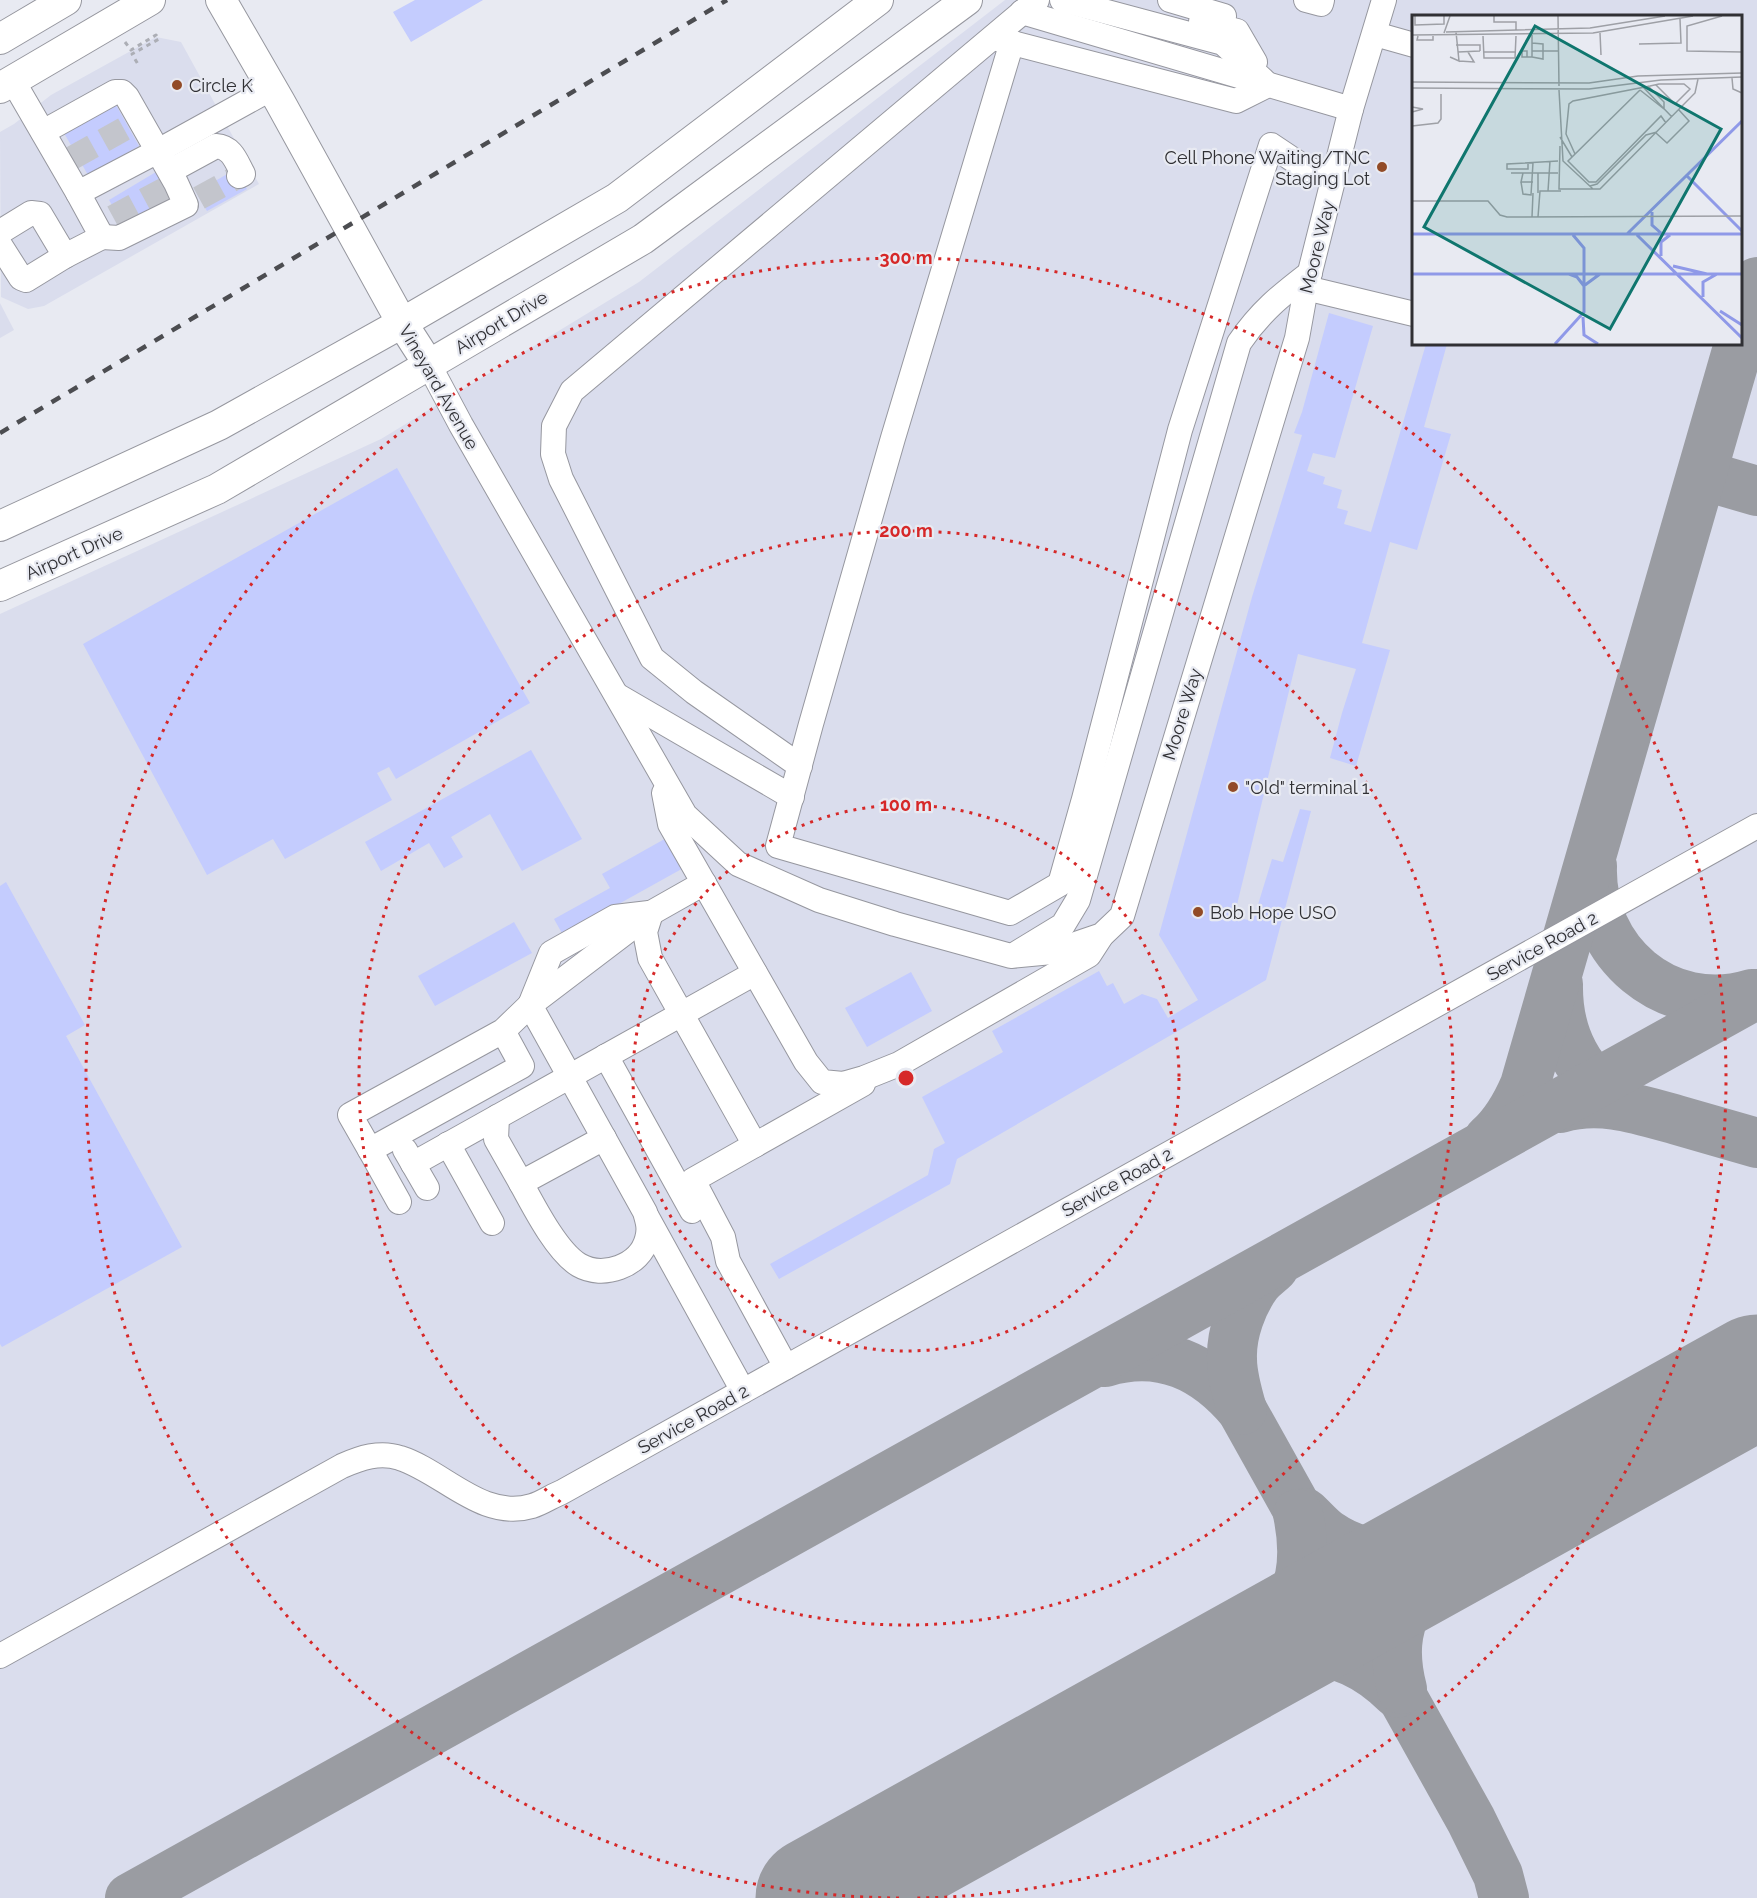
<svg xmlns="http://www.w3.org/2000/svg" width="1757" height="1898" viewBox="0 0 1757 1898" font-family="Raleway,sans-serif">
<rect width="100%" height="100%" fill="#e8eaf2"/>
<g fill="#dadded" fill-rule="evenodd">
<path d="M 1005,0 L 1757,0 L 1757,1898 L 0,1898 L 0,614 L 381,439 L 639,282 ZM 1414,16 L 1740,16 L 1740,344 L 1414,344 Z"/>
<polygon points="156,37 181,42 259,184 44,306 28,309 1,297 0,132 14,124 51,95"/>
<polygon points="0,303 14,330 0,338"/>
</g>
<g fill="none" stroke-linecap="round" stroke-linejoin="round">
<g stroke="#9a9ca2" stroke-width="50">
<polyline points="1740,340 1757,282"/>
<polyline points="1702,475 1757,491"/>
<path d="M 1592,866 C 1589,951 1666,1020 1752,994"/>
<path d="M 1558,984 C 1557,1034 1578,1079 1624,1103"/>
<path d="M 1560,1108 C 1600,1096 1638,1109 1677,1120 C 1704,1128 1730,1135 1757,1143"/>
<path d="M 1489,1139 C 1506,1124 1516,1106 1525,1085 L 1739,344"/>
<path d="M 1105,1362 C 1161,1345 1206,1367 1242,1410 L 1471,1820 L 1498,1875 L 1504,1898"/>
<path d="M 1242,1410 C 1237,1393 1232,1376 1232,1359 C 1231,1334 1242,1303 1257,1283 C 1262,1277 1269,1272 1274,1267"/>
<path d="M 1305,1513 C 1313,1520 1320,1529 1329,1535 C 1373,1566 1420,1552 1467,1537"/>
<path d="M 1237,1665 C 1253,1660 1270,1653 1287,1651 C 1330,1646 1367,1663 1397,1693"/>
<path d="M 1237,1665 C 1289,1618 1313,1586 1298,1514"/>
<path d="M 1402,1689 C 1383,1615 1420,1585 1467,1537"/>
<polyline points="130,1898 1757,994"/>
</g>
<polyline stroke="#9a9ca2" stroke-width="123" points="817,1898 1757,1376"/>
</g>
<g fill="#c4ccfe">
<polygon points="415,0 483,0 411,42 393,12"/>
<polygon points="116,105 139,146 88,175 64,133"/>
<polygon points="161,169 180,201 128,232 109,200"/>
<polygon points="236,169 247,189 207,211 196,192"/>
<polygon points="1329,313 1373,326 1335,458 1313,453 1307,471 1325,477 1323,484 1342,490 1337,508 1348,511 1344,524 1371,532 1426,344 1447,344 1424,427 1451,434 1417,550 1390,542 1362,643 1390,650 1356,766 1330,758 1342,713 1356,669 1298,654 1234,917 1253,921 1272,859 1283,862 1300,809 1311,811 1266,980 957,1159 950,1184 779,1279 770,1264 928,1175 934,1149 945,1143 922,1097 1003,1052 992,1031 1099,971 1107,986 1113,983 1124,1004 1142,994 1157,999 1168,1018 1198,1000 1159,935 1252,597 1302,435 1294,433 1302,412"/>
<polygon points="397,468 530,703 396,779 389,767 377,773 392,800 285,859 273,839 207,875 83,644"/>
<polygon points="531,750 582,839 522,871 490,814 451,837 463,857 444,868 429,843 381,871 365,842"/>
<polygon points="670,836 687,866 563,935 554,919 610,888 602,874"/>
<polygon points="6,882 85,1025 66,1036 182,1247 2,1347 0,1344 0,886"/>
<polygon points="514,922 532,953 435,1006 418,976"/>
<polygon points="911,972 932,1011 867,1047 845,1008"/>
</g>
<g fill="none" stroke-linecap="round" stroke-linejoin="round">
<g stroke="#c3c5cc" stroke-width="24" stroke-dasharray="24 12" stroke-linecap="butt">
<polyline points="72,158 124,129"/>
<polyline points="199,198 239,176"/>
<polyline points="113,217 165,189"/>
</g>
<defs>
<g id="minor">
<polyline points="1062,0 1223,43 1264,81"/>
<polyline points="1170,0 1224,16"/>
<polyline points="1306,0 1321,4 1322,0"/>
<polyline points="1022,12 1351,109"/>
<polyline points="1201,22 1237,31 1255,62"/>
<polyline points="1375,34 1414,45"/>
<polyline points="997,39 1236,101 1268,85"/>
<polyline points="1012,42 893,438 811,724 778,846 1010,913 1060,884 1084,799 1180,430 1271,145 1307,169 1334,176"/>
<polyline points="13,81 78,193 158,151 272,88"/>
<polyline points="43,132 115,92 122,92 127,97 176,183 186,205 119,238 102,237"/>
<path d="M 170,171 L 216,146 C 232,147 236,161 243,174 L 239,176"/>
<polyline points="0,232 31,213 40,214 65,256"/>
<polyline points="0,245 21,278 26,280 65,256 102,237 78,193"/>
<polyline points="1306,288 1414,314"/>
<polyline points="429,365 461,425 685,815 738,864 819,900 895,924 1011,956 1052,952 1102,935 1122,916 1297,338 1306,288 1351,109 1384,0"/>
<polyline points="618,696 792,797"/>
<polyline points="800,766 694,692 652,658 561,479 553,454 554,426 572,391 1037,0"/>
<polyline points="664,793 670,824 806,1062 822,1082 843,1084 864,1078 899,1064 1089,955 1100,938"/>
<polyline points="651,913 645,932 650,958 755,1145"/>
<path d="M 1017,953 L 1063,925 L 1078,900 L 1239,343 C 1260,312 1280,296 1310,273"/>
<polyline points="530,1005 551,953 615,917 649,913"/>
<polyline points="503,1031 522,1066 370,1150 350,1115 503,1031 530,1005 651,913 704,883"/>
<polyline points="606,1056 692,1211"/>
<polyline points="497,1117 496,1139 521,1183 604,1138"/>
<polyline points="448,1144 492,1223"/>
<polyline points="370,1150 399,1202"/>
<polyline points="405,1150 427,1188"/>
<polyline points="413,1164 755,973"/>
<path d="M 521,1183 C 534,1207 557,1252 579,1265 C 603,1279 640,1266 647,1239 C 650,1229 648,1222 645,1212 L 530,1005"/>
<polyline points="647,1217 743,1391"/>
<polyline points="786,1367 728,1261 723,1237 693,1180 863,1084"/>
<path d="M 0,1656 L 342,1466 C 360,1458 380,1451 400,1458 C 444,1472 482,1521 532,1506 C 542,1503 552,1496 562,1492 L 1757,826"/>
</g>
<g id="major">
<polyline points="221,0 280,102 402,323 429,365"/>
<polyline points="0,39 66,0"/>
<polyline points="0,88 150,0"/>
<polyline points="0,526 219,425 402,323 617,198 878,0"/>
<polyline points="0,586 217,489 643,239 967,0"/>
</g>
</defs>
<use href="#minor" stroke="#96979f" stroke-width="26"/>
<use href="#major" stroke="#96979f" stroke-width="32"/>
<polyline stroke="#acaeb5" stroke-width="3" stroke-dasharray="4.5 4.5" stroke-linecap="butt" points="125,42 131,50 156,35 159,39 132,54 139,66"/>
<use href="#minor" stroke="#fff" stroke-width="24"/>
<use href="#major" stroke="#fff" stroke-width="30"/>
<polyline stroke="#4c4d51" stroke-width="4.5" stroke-dasharray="10 10" stroke-linecap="butt" points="0,433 727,0"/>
</g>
<g fill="none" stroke="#d62828" stroke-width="3" stroke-dasharray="3 6">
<circle cx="906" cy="1078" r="273"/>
<circle cx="906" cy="1078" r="547"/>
<path d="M899 1898A820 820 0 1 1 913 1898"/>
</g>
<g fill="#924b27" stroke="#e8eaf2" stroke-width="2">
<circle cx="177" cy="85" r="6"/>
<circle cx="1382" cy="167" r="6"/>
<circle cx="1233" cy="787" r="6"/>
<circle cx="1198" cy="912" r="6"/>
</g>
<g text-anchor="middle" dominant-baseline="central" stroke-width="4.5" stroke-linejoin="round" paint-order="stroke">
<g font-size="18" fill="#303034" stroke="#e8eaf2" text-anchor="start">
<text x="189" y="85">Circle K</text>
<text x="1370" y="157" text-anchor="end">Cell Phone Waiting/TNC<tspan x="1370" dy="21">Staging Lot</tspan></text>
<text x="1245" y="787">"Old" terminal 1</text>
<text x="1210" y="912">Bob Hope USO</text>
</g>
<g font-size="18" fill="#303034" stroke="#e8eaf2">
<text transform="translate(1317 247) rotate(-76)">Moore Way</text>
<text transform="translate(501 322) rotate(-31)">Airport Drive</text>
<text transform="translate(439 387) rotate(60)">Vineyard Avenue</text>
<text transform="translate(74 553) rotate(-24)">Airport Drive</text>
<text transform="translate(1182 714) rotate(-73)">Moore Way</text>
<text transform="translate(1542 946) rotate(-29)">Service Road 2</text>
<text transform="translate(1117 1182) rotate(-29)">Service Road 2</text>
<text transform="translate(693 1419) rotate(-29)">Service Road 2</text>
</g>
</g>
<g transform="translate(1412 15)">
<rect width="330" height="330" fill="#e8eaf2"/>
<path fill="none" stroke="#8f99e8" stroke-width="3" d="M 275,161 L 330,216M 240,197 L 240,210 L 249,218M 0,219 L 330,219M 215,219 L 330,106M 225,220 L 330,323M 249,241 L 249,227 L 258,220M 261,251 L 295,259M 0,259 L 330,259M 157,259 L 165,262 L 172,271M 173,270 L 188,259M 291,282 L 291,267 L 305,259M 308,296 L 330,310M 171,302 L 172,320 L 186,329M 143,329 L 172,297 L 172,233 L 161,220"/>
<path fill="none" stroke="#9ea0a6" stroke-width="1.5" d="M 3,1 L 3,10 L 32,9 L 32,1M 82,1 L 82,7 L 104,7 L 104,16M 146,1 L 147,71M 310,1 L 275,11 L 275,36 L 330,37M 34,17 L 178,13 L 253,1M 32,18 L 38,1M 188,18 L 189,40M 0,20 L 181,18 L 281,1M 120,20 L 120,36 L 146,36M 6,21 L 5,25 L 21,25 L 21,21M 71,21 L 72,43 L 103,43 L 104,21M 120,28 L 131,29 L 131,44 L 120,42M 227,29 L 269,28 L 268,4M 44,30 L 68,30 L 68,36M 46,37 L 68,36M 71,37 L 104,37M 38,42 L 47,46 L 44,17M 115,42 L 115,36 L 110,36 L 110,42 L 120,42 L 120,36M 47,46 L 62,47 L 56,37M 320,63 L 321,74 L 330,78M 0,67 L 177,68 L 226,61 L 330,58M 236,71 L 252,87 L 252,94M 231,72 L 260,102M 0,73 L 177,74 L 249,65 L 330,62M 147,75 L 151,146 L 181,174M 228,75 L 156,146 L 177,167 L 184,167 L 249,101 L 254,108M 228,75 L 252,94M 0,92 L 11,94 L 0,97M 0,111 L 26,108 L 29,104 L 29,79M 244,118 L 255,128 L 277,106 L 267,95M 148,122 L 160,142M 148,131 L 147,174 L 188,174 L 283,78 L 286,64M 163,139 L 154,119 L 157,89 L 161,86 L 238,71 L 247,69 L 272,69 L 278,74 L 263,89 L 244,70M 116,149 L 116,154 L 95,154 L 95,149 L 146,146M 99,158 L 146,158M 111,158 L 109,167 L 121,167M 109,167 L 111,179 L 119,180 L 121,148M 178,171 L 185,169 L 234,120 L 245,117M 136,176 L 138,146M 126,178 L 126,158M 0,186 L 76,186 L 88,200 L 95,202 L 330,201M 120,202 L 121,178M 126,202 L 128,176 L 149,176"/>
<path fill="#0f766e" fill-opacity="0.15" stroke="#0f766e" stroke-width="3" d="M 123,11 L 309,114 L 198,314 L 12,212 Z"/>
<rect width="330" height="330" fill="none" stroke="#303034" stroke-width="3"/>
</g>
<circle cx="906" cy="1078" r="9" fill="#d62828" stroke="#e8eaf2" stroke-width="3"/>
<g font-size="18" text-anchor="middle" font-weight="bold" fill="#d62828" stroke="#e8eaf2" stroke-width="4.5" stroke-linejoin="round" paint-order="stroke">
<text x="906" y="264">300 m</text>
<text x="906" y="537">200 m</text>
<text x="906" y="811">100 m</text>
</g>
</svg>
